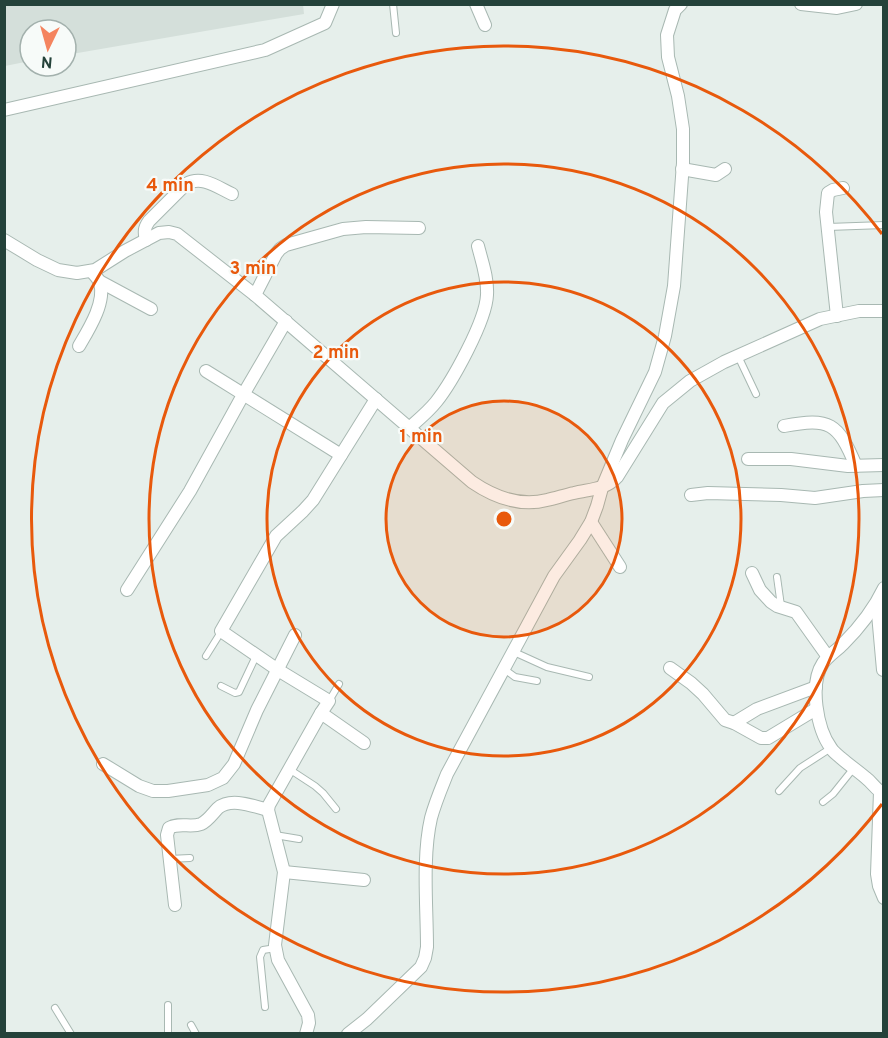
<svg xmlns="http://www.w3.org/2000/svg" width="888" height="1038" viewBox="0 0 888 1038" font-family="Overpass,sans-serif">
<rect width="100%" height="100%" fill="#e6efeb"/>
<polygon fill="#d4dfda" points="5,4 303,4 304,14 66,55 66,30 30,30 30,61 5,66"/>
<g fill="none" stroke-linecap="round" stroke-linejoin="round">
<defs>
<g id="lane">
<polyline points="393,4 396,33"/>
<polyline points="828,227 884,225"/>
<polyline points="738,356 756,394"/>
<polyline points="777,577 781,606"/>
<polyline points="514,652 547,667 589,677"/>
<polyline points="206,656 221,632"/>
<polyline points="504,669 515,677 537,681"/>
<polyline points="221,686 235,693 239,692 256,656"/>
<polyline points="329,701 339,684"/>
<polyline points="289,769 315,786 323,793 336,809"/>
<polyline points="779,791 800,768 831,748"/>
<polyline points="823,802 833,794 853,769"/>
<polyline points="275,835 299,839"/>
<polyline points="169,859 190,858"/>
<polyline points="168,1005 168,1034"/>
<polyline points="265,1007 260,957 263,950 276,948"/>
<polyline points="55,1008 71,1034"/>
<polyline points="191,1025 196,1034"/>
</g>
<g id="street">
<polyline points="476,4 485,25"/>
<polyline points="801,4 837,8 856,4"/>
<polyline points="4,110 265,50 325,23 333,4"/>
<polyline points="682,169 716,175 725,169"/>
<path d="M 4,240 L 37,260 L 58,270 L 77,273 L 95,270 L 125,251 L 159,233 L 169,232 L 177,234 L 255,295 L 472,482 C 494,497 520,507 547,500 C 556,498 565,495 574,493 C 590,489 605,490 617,477 L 663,403 L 690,381 L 724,362 L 820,319 L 859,311 L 884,311"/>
<path d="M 146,240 C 144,232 144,228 149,221 L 186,184 C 202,175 217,187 232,194"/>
<polyline points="99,281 151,309"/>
<polyline points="255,295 276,254 280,249 286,245 343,229 366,227 419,228"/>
<polyline points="837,316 826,212 828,193 833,190 843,188"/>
<path d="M 79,346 C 89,329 106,302 100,283 C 98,278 94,274 91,271"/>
<polyline points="206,371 341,455"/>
<path d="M 784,426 C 830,417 838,423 856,466"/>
<path d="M 409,428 C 418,420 428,412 436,402 C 452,382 486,321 487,295 C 488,278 482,262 478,246"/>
<polyline points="748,459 791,459 848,466 884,465"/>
<polyline points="691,495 708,493 781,495 815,498 863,491 884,490"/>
<polyline points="591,522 620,567"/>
<polyline points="752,573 760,590 771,602 777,606 796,612 828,657"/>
<path d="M 884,588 C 874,609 859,628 843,644 C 836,651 828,656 823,663 C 809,684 817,729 831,748 C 833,752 838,755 841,758 C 849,765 858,771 866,778 C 873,783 876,791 884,793"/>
<polyline points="127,590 190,491 243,395 286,321"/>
<polyline points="877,603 883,670"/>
<polyline points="670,668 691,683 703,694 725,720 734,723 761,738 768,738 816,709"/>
<polyline points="321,713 364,743"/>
<polyline points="734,723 757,709 816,687"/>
<polyline points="103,764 139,786 153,791 168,791 208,785 223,778 234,764 257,710 295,635"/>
<polyline points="880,792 877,874 879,886 884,898"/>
<polyline points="284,872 364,880"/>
<path d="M 175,905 L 167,835 L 169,828 C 179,822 191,828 201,824 C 208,821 213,813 218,808 C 231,797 253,806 268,810"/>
<polyline points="306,1034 309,1023 308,1015 278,960 275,945 284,872 268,810 269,805 321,713 329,701 278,670 221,631 276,536 303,511 313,500 376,399"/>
<path d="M 348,1034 L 367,1019 L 421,967 L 425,958 L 427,947 C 427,907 422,857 431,818 C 435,803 441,789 447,774 L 554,576 L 580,540 L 591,522 L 597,506 L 602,488 L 622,440 L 655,372 L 665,336 L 674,286 L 683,163 L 683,129 L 678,96 L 668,57 L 667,35 L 675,10 L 681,4"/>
</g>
</defs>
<use href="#lane" stroke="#a8b8b2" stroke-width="8"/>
<use href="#street" stroke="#a8b8b2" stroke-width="14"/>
<use href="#lane" stroke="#fff" stroke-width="6"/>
<use href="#street" stroke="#fff" stroke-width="12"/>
</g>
<circle cx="504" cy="519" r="118" fill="#e8590c" fill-opacity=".12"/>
<g fill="none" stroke="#e8590c" stroke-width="3">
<circle cx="504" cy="519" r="118"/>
<circle cx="504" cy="519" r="237"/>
<circle cx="504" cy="519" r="355"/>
<path d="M882 804A473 473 0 1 1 882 234"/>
</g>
<circle cx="504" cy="519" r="9" fill="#e8590c" stroke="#f7fbf9" stroke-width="3"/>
<g font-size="18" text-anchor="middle" font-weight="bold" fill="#e8590c" stroke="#f7fbf9" stroke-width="4.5" stroke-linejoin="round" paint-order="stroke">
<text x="170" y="191">4 min</text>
<text x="253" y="274">3 min</text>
<text x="336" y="358">2 min</text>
<text x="421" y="442">1 min</text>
</g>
<rect width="888" height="1038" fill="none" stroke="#24423a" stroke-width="12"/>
<g transform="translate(48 48) rotate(185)"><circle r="28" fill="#f7fbf9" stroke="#a3b1ad" stroke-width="1.5"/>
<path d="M0-4.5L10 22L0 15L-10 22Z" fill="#f4845f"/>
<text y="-9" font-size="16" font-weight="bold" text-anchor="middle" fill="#24423a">N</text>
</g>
</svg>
